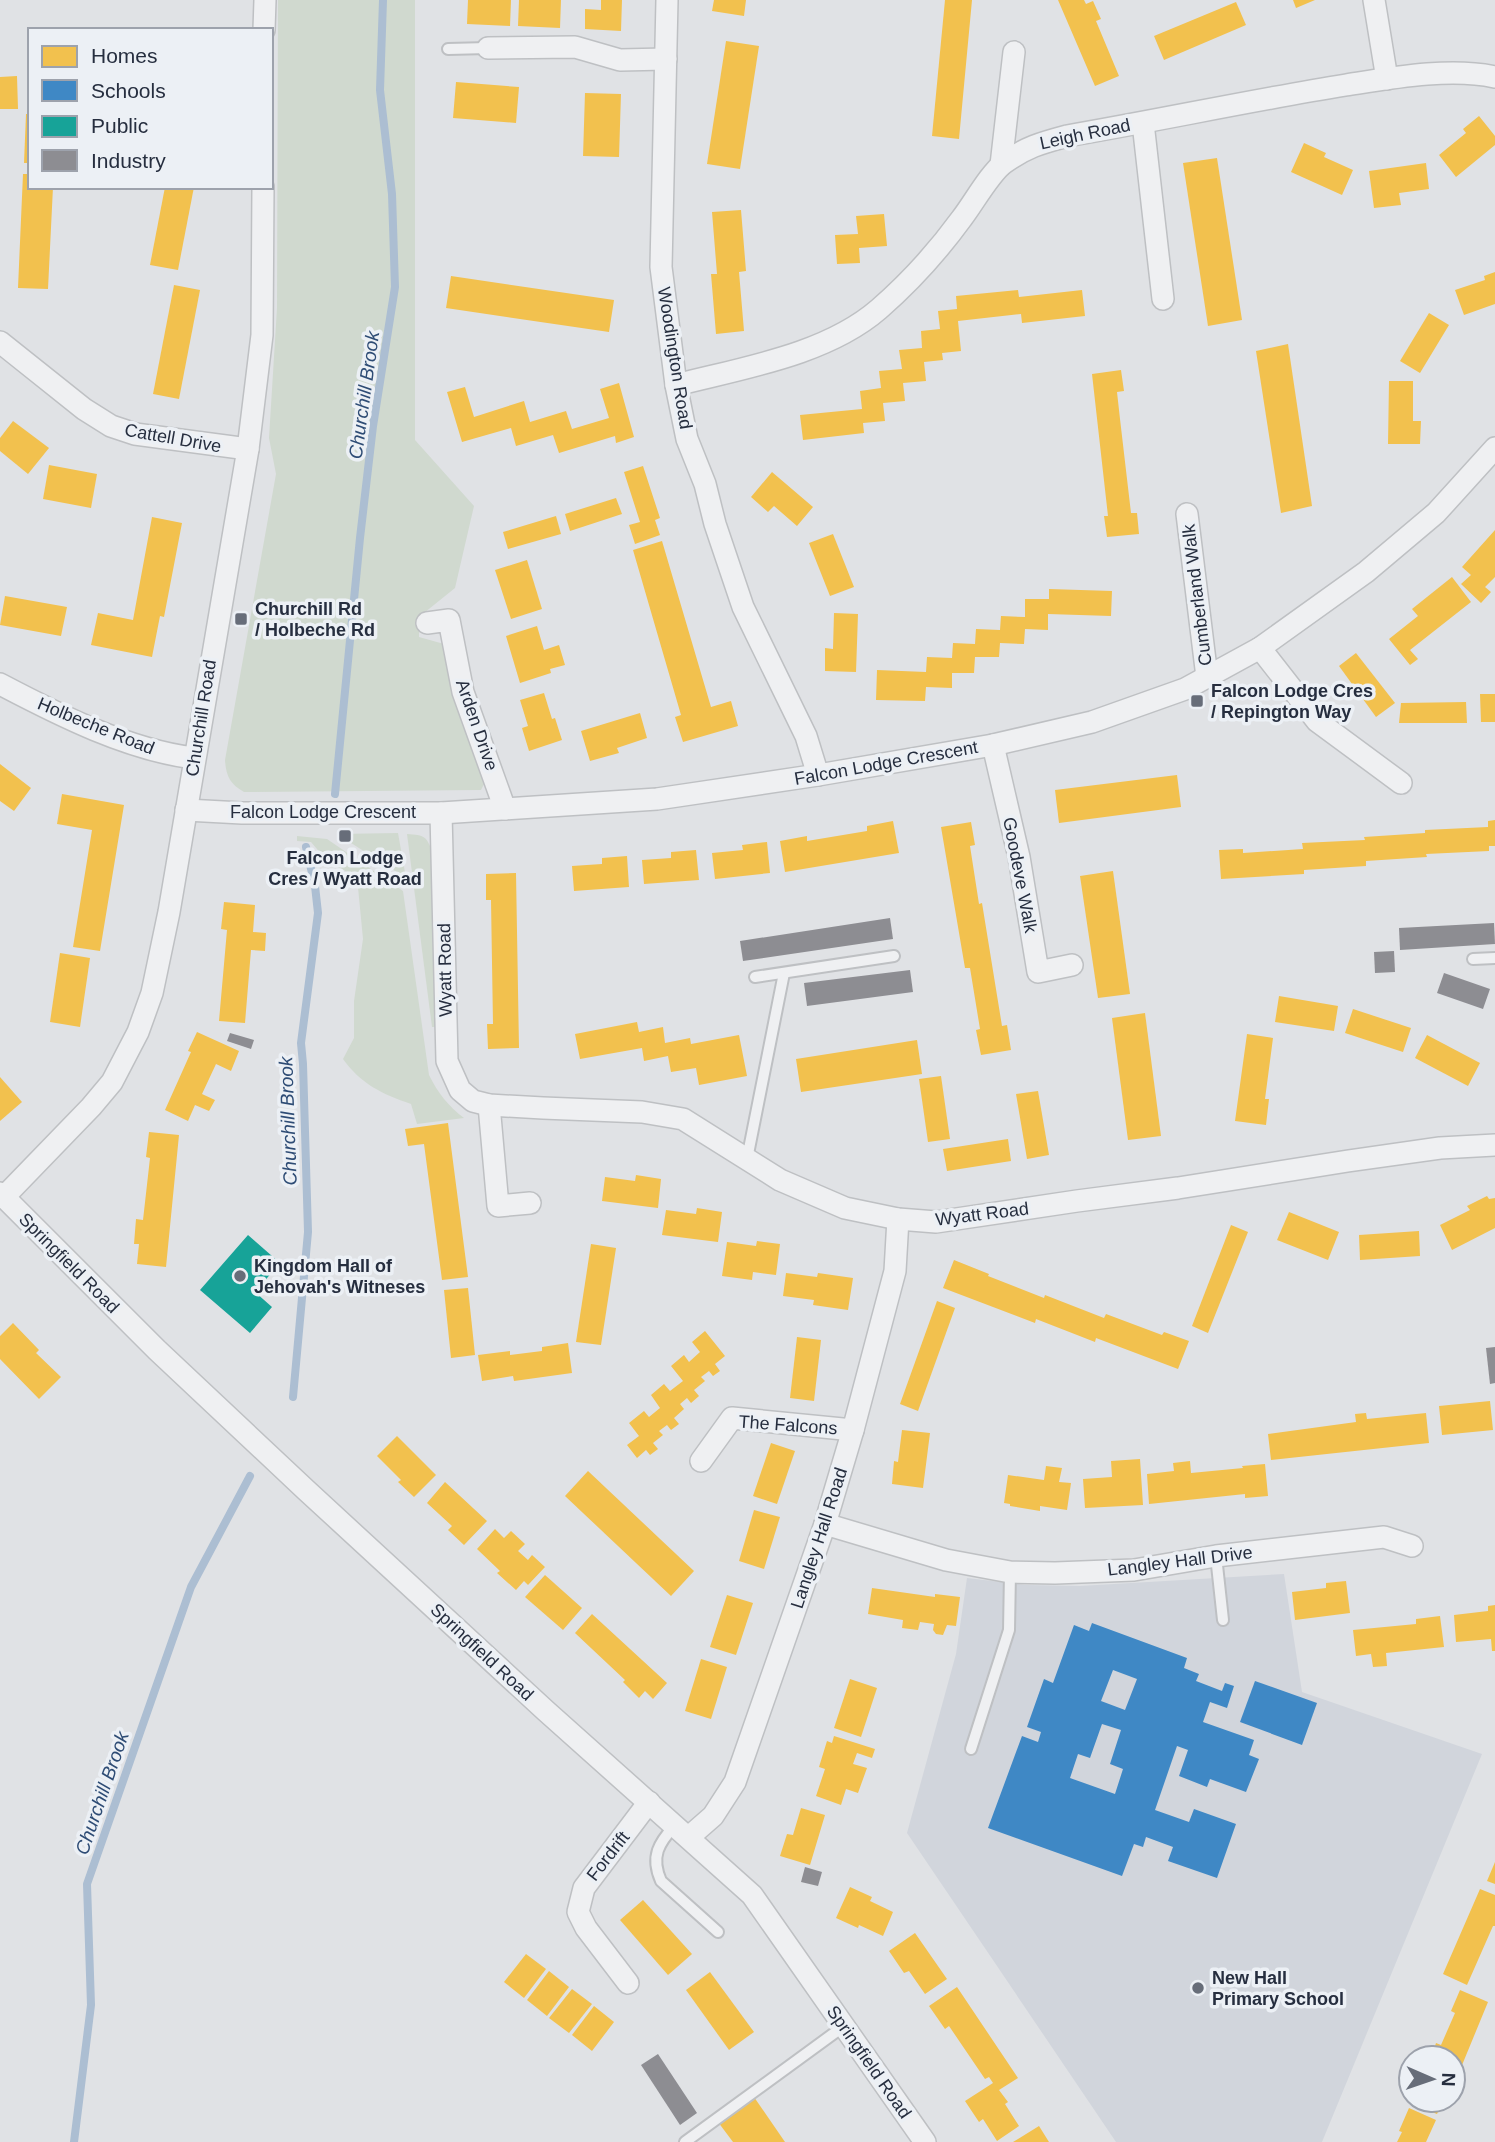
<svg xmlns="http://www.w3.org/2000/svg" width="1495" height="2142" viewBox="0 0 1495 2142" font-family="Helvetica,sans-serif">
<rect width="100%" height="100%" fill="#e0e2e5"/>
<polygon fill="#d1d5dc" points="1284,1574 1302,1692 1482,1754 1322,2142 1116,2142 907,1833 956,1654 967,1578 1026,1585 1080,1586"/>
<g fill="#d0d9cf">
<path d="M 278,0 L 415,0 L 415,440 L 474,506 L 455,588 L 419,617 L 419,637 L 444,644 L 458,709 L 486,780 L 481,790 L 244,792 C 230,784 226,776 225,760 L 276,474 L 269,438 L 277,308 Z"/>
<polygon points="398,833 406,878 337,834"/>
<path d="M 407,834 C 425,835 426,836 433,853 L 436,1027 L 432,1027 Z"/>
<path d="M 297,836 L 327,839 L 403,891 L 429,1075 C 438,1093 448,1106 464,1118 L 417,1124 L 411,1104 C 382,1094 361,1084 343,1059 L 354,1038 L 354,1001 L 363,939 L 357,877 L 328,862 L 311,842 L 297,841 Z"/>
</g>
<g fill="#f2c14e">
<polygon points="468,0 511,0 510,26 467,24"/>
<polygon points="519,0 561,0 560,28 518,26"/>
<polygon points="601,0 622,0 621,31 585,29 585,9 601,10"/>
<polygon points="714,0 746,0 744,16 712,11"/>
<polygon points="945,0 972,0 959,139 932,136"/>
<polygon points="1058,0 1084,0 1086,4 1093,1 1101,19 1096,21 1119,76 1095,86"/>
<polygon points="1293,0 1315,0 1296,8"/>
<polygon points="1236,2 1246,25 1164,60 1154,36"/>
<polygon points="726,41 759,46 740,169 707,164"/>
<polygon points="17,76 18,109 0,109 0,77"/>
<polygon points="456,82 519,87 516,123 453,118"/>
<polygon points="585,93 621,94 619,157 583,156"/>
<polygon points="26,114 30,114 30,163 24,163"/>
<polygon points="1479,116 1495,136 1495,145 1456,177 1439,155 1466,133 1463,129"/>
<polygon points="1304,143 1326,153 1324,157 1353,170 1342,195 1291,172"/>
<polygon points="1217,158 1242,320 1208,326 1183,163"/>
<polygon points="1426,163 1429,189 1399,193 1401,205 1374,208 1369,171"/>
<polygon points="23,174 30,174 30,187 53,187 48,289 18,288"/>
<polygon points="165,187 194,187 178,270 150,265"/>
<polygon points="741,210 746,271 739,272 744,331 716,334 711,274 717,274 712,212"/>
<polygon points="884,214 887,246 859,248 860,263 837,264 835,235 858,234 856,216"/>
<polygon points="1495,272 1495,304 1464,315 1455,290 1485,280 1484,276"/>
<polygon points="451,276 614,300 609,332 446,308"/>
<polygon points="174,285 200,290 179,399 153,394"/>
<polygon points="1018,290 1019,297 1082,290 1085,316 1022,323 1021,314 958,321 961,351 942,353 943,360 924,362 926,381 903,383 905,401 883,403 885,421 863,423 864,433 803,440 800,415 862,409 860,391 881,388 879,371 902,369 899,350 922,348 921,331 940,329 938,311 957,309 956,296"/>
<polygon points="1429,313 1449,325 1420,373 1400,361"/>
<polygon points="1288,344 1312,506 1281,513 1256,351"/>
<polygon points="1121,370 1124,391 1117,392 1120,419 1131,513 1137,513 1139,534 1107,537 1104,516 1108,516 1092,374"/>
<polygon points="1389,381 1413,381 1413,421 1421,421 1420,444 1388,444"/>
<polygon points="619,383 634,437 616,443 615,436 559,453 553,435 516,446 511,428 462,442 447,392 465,387 474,417 524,401 530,422 566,411 572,429 609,418 600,389"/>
<polygon points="13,421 49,448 28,474 0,451 0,438"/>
<polygon points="49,465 97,474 91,508 43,499"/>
<polygon points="643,466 660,518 655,520 660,535 635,544 629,525 640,522 624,472"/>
<polygon points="772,472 813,507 797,526 774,506 768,512 751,497"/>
<polygon points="616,498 622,514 570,531 565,514"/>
<polygon points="556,516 561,534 508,549 503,532"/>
<polygon points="152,517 182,523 164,617 160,616 152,657 91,645 98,613 133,620"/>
<polygon points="1495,530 1495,577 1485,587 1491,592 1481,603 1461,584 1471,575 1462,567"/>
<polygon points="833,534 854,587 830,596 809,543"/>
<polygon points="662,541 711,707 731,701 738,726 683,742 675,717 681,715 633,550"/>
<polygon points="527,560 542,609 511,619 495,570"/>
<polygon points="1452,577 1471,602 1410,650 1418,659 1410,665 1389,639 1418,616 1412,609"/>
<polygon points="1049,589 1112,591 1111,616 1048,614 1048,630 1025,629 1024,644 1000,643 999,657 975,657 974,673 952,673 952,688 926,687 925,701 876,700 877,670 926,672 927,657 952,658 953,643 975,644 976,629 1000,630 1001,616 1025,617 1025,599 1049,599"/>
<polygon points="5,596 67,607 61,636 0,625"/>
<polygon points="834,613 858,614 856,672 825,671 825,648 833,649"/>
<polygon points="537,626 544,650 559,645 565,665 550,669 551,673 520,683 506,636"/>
<polygon points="1356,653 1395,703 1376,717 1339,666"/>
<polygon points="544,693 552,719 555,718 562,740 529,751 522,728 528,726 520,700"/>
<polygon points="1480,694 1495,694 1495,722 1481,722"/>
<polygon points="1466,702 1467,723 1399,723 1401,703"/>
<polygon points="640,713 647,738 617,748 619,753 590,761 581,731"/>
<polygon points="0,764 31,788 14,811 0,801"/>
<polygon points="1177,775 1181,807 1059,823 1055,790"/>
<polygon points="62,794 124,805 100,951 73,947 92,830 57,824"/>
<polygon points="1495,820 1495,846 1489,846 1489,851 1426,854 1427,857 1366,861 1366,866 1304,870 1304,874 1221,879 1219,850 1243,849 1243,853 1303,849 1302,843 1365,840 1364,837 1425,833 1425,830 1488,827 1488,821"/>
<polygon points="893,821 899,853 785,872 780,841 807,836 807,841 867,831 867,826"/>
<polygon points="971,822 975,845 970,846 979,904 982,903 1002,1026 1007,1025 1011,1050 981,1055 976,1030 980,1029 970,968 965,968 941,827"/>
<polygon points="767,842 770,873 715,879 712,853 743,850 742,845"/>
<polygon points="696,850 699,880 644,884 642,860 671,858 671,852"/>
<polygon points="627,856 629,887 574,891 572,866 602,864 602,858"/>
<polygon points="1113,871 1130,994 1098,998 1080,876"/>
<polygon points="516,873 519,1048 488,1049 487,1024 493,1024 491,900 486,900 486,874"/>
<polygon points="224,902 255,905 253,932 266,933 265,951 251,950 245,1023 219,1021 227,930 221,929"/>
<polygon points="60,953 90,958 80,1027 50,1022"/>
<polygon points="1279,996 1338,1006 1334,1031 1275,1022"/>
<polygon points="1353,1009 1411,1028 1403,1052 1345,1033"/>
<polygon points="1145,1013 1161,1136 1128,1140 1112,1018"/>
<polygon points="637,1022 639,1032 663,1027 665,1043 690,1038 691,1044 739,1035 747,1076 699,1085 696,1068 671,1072 668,1056 644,1061 642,1048 580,1059 575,1034"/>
<polygon points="197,1032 239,1051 231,1071 216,1064 202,1094 215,1100 209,1111 195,1105 188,1121 165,1110 191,1052 188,1051"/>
<polygon points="1247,1034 1273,1038 1265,1099 1269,1099 1266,1125 1235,1121"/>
<polygon points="1427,1035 1480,1063 1468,1086 1415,1058"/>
<polygon points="917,1040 922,1074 801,1092 796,1059"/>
<polygon points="941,1076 950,1139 928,1142 919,1079"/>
<polygon points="0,1077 22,1102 0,1121"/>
<polygon points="1038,1091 1049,1155 1027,1159 1016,1094"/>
<polygon points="448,1123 468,1277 442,1280 424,1144 408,1146 405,1129"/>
<polygon points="149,1132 179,1135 166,1267 137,1264 139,1244 134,1244 136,1219 143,1220 150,1158 146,1157"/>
<polygon points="1008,1139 1011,1161 947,1171 943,1149"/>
<polygon points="636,1175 661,1179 658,1208 602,1201 605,1177 635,1181"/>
<polygon points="1487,1196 1489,1199 1495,1198 1495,1228 1452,1250 1440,1225 1470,1210 1467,1206"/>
<polygon points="697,1208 722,1212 718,1242 662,1235 666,1210 696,1214"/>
<polygon points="1289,1212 1339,1232 1328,1260 1277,1240"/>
<polygon points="1231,1225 1248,1232 1208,1333 1192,1326"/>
<polygon points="1419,1231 1420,1256 1360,1260 1359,1235"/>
<polygon points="757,1241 780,1244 776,1275 753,1272 752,1280 722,1276 727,1242 756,1246"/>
<polygon points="591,1244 616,1248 601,1345 576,1342"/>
<polygon points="954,1260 989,1274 988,1276 1044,1298 1045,1295 1104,1318 1106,1314 1162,1335 1164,1332 1189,1341 1178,1369 1096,1338 1095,1342 1036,1319 1035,1323 943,1288"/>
<polygon points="786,1273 817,1277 818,1273 853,1278 848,1310 813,1305 814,1300 783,1296"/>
<polygon points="468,1288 475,1355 451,1358 444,1290"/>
<polygon points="937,1301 955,1308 918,1411 900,1404"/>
<polygon points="13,1323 39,1350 36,1353 61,1377 39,1399 0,1359 0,1336"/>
<polygon points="705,1331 725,1356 715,1364 720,1371 713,1376 709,1371 701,1377 705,1381 694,1390 699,1396 691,1403 687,1398 680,1404 684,1409 674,1418 679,1424 671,1430 667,1425 659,1431 663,1435 653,1443 658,1449 650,1455 646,1450 637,1458 627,1445 639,1436 629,1423 644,1411 649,1417 660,1408 651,1395 664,1384 670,1391 683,1381 671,1366 684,1355 689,1362 700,1352 692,1342"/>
<polygon points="797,1337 821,1340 814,1401 790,1398"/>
<polygon points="568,1343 572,1373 514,1381 513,1376 482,1381 478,1355 510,1351 510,1355 542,1351 542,1347"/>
<polygon points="1490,1401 1493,1430 1442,1435 1439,1406"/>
<polygon points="1366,1413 1367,1419 1426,1413 1429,1443 1271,1460 1268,1434 1356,1422 1355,1414"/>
<polygon points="902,1430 930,1433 923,1488 892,1484 894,1461 898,1462"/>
<polygon points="397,1436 436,1475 414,1497 398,1482 401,1480 377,1456"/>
<polygon points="771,1443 795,1451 777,1504 753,1496"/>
<polygon points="1140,1459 1143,1505 1085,1508 1083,1479 1112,1477 1111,1461"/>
<polygon points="1190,1461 1191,1473 1243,1468 1242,1466 1265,1464 1268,1496 1245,1498 1245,1494 1149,1504 1147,1474 1174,1471 1173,1463"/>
<polygon points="1046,1466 1062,1468 1059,1482 1071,1483 1067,1510 1040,1506 1040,1511 1010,1506 1010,1504 1004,1503 1008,1475 1044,1480"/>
<polygon points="588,1471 694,1571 671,1596 565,1496"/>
<polygon points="445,1482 487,1521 464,1545 448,1530 452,1526 427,1503"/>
<polygon points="754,1510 780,1517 764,1569 739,1561"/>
<polygon points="495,1529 504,1538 511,1531 525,1544 518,1551 528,1560 532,1555 545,1567 528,1585 524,1581 516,1590 497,1573 500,1571 477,1549"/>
<polygon points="545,1575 582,1608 563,1630 525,1597"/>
<polygon points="1346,1581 1350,1613 1295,1620 1292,1592 1326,1588 1326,1583"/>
<polygon points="872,1588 935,1597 935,1594 960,1597 956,1626 947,1625 943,1635 936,1634 933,1630 934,1624 920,1622 918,1630 902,1628 903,1620 868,1614"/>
<polygon points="727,1595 753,1603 736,1655 710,1647"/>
<polygon points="1495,1605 1495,1651 1492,1651 1491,1639 1456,1642 1454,1615 1488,1611 1488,1606"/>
<polygon points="592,1614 667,1683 653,1699 645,1691 639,1698 623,1682 625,1680 575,1633"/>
<polygon points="1440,1616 1444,1647 1386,1653 1387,1666 1373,1667 1371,1654 1356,1656 1353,1630 1416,1624 1416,1619"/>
<polygon points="701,1659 727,1667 711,1719 685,1711"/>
<polygon points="850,1679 877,1688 861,1737 834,1728"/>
<polygon points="834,1736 875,1749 872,1758 857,1753 853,1764 867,1768 858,1793 846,1789 841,1805 816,1796 825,1769 819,1767 827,1741 832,1743"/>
<polygon points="801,1808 825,1815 810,1865 780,1856 787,1834 793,1835"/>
<polygon points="1495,1862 1495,1884 1487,1881"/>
<polygon points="850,1887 872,1897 870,1901 893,1912 883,1936 859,1925 858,1928 836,1918"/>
<polygon points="1480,1889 1495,1895 1495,1926 1493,1926 1467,1985 1443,1974"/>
<polygon points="643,1900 692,1954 668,1975 620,1920"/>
<polygon points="915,1933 947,1979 925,1994 909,1971 904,1973 889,1951"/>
<polygon points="526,1954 546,1969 524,1998 504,1982"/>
<polygon points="549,1971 569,1987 547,2016 527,2000"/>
<polygon points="710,1972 754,2032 729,2050 686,1990"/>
<polygon points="957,1987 1018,2078 999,2090 1008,2102 1005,2104 1019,2126 997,2141 983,2119 979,2122 965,2101 993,2083 989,2077 985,2079 949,2026 945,2029 929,2006"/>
<polygon points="572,1989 592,2004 569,2033 549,2018"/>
<polygon points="1460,1990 1488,2002 1453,2087 1453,2058 1431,2058 1436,2043 1441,2045 1455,2013 1451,2011"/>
<polygon points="594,2006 614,2022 592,2051 572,2035"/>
<polygon points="754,2097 785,2142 733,2142 718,2122"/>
<polygon points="1413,2100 1443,2100 1437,2114 1412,2104"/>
<polygon points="1409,2108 1436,2120 1426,2142 1397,2142 1402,2132 1399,2131"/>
<polygon points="1039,2126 1049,2142 1013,2142"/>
</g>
<g fill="#3f88c5" fill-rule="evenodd">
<path d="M 1092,1623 L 1187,1658 L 1184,1668 L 1199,1674 L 1196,1681 L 1222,1691 L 1225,1683 L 1234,1686 L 1227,1708 L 1210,1702 L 1203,1722 L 1254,1740 L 1249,1755 L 1259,1759 L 1246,1792 L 1210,1779 L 1207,1787 L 1179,1776 L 1188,1750 L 1177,1746 L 1155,1810 L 1189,1822 L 1194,1809 L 1236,1824 L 1217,1878 L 1168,1861 L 1173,1847 L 1146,1837 L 1143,1847 L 1134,1844 L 1122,1876 L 988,1828 L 1022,1736 L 1038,1742 L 1041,1732 L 1027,1727 L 1044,1679 L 1053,1683 L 1074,1625 L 1089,1631 ZM 1113,1670 L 1137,1679 L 1125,1710 L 1101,1701 ZM 1102,1724 L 1121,1730 L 1110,1764 L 1123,1769 L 1115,1794 L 1070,1778 L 1078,1754 L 1090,1758 Z"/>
<polygon points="1255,1681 1317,1703 1302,1745 1240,1722"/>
</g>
<polygon fill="#17a398" points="248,1235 280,1263 255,1292 272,1307 250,1333 200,1290"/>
<g fill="#8d8d92">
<polygon points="890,918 893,939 743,961 740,941"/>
<polygon points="1494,923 1495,944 1400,950 1399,928"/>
<polygon points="1394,951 1395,972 1375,973 1374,952"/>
<polygon points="910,970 913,992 807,1006 804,983"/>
<polygon points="1444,973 1490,989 1483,1009 1437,993"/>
<polygon points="230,1033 254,1040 251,1049 227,1041"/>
<polygon points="1495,1347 1495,1383 1490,1384 1486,1348"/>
<polygon points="805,1867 822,1872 818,1886 801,1882"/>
<polygon points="658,2054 697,2113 680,2125 641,2065"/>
</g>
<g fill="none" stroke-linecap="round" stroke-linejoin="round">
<g stroke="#acbed2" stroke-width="8">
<polyline points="335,794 360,538 373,426 395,287 392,194 380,90 383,0"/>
<polyline points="293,1397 308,1232 303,1064 301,1043 318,913 315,886 306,847"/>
<polyline points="74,2142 91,2005 87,1884 191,1587 250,1476"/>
</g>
<defs>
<g id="lane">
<polyline points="448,49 488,48"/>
<polyline points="1473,959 1495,958"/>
<polyline points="755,977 894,956"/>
<polyline points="747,1159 784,973"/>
<polyline points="1216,1556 1223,1620"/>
<polyline points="971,1749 1009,1630 1010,1572"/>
<path d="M 675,1825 C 659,1843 650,1856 661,1881 L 718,1932"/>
<polyline points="685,2142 844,2026"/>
</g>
<g id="street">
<polyline points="667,0 661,267 676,385 687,439 705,484 715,524 743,607 806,736 818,775"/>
<polyline points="1374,0 1387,79"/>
<polyline points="264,30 265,0"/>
<polyline points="488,48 575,47 620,60 666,59"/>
<polyline points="1143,123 1163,299"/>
<polyline points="1001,165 1014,52"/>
<polyline points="0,342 84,409 111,426 135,434 248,449"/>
<path d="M 676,385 C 742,368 826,355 879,309 C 910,282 938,251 962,218 C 973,204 990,173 1004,163 C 1026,147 1041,143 1067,136 C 1160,120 1253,100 1346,85 C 1391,78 1450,67 1495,77"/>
<polyline points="1187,514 1207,677"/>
<polyline points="427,623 449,620 463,692 505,809"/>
<polyline points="1260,648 1317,721 1401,783"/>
<path d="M 0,684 C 59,715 128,750 194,758"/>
<polyline points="993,745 1019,857 1038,972 1072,965"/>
<polyline points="186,810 242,813 441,813 657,799 818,775 993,745 1092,722 1185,689 1260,648 1366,572 1436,513 1495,448"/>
<polyline points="441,813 447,1061 460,1090 473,1101 489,1105 543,1108 642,1112 683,1119 780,1180 845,1208 898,1219 936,1222 1077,1201 1178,1188 1348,1161 1440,1148 1495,1145"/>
<polyline points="489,1105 498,1206 530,1203"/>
<polyline points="0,1193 157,1350 306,1490 546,1711 752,1895 925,2142"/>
<polyline points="4,1197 91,1107 112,1082 138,1032 152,993 169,912 248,449 262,335 263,187"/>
<polyline points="701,1461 732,1418 853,1430"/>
<polyline points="825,1524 946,1560 1010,1572 1055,1573 1134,1570 1216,1556 1384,1537 1412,1546"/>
<polyline points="689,1837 713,1816 735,1782 825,1524 853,1430 895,1271 898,1219"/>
<polyline points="628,1983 586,1928 578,1912 584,1888 649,1802"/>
</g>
</defs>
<use href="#lane" stroke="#bec0c3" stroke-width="14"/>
<use href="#street" stroke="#bec0c3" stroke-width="24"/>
<use href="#lane" stroke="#eff0f2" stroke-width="10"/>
<use href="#street" stroke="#eff0f2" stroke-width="21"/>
</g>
<g fill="#676d79" stroke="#ecf0f5" stroke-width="2.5">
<rect x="234" y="612" width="14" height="14" rx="3.5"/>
<rect x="1190" y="694" width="14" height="14" rx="3.5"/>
<rect x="338" y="829" width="14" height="14" rx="3.5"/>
<circle cx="240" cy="1276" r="7"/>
<circle cx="1198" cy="1988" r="7"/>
</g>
<g text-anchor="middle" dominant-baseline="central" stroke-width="7" stroke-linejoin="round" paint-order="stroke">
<g font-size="18" fill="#262e3f" stroke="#ecf0f5">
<text transform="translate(1085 134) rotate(-12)">Leigh Road</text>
<text transform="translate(675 358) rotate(81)">Woodington Road</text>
<text transform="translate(173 438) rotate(10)">Cattell Drive</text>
<text transform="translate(1197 595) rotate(-97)">Cumberland Walk</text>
<text transform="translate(201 718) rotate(-81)">Churchill Road</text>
<text transform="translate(477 725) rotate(71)">Arden Drive</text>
<text transform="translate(96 726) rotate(22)">Holbeche Road</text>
<text transform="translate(886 763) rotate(-10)">Falcon Lodge Crescent</text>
<text x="323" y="812">Falcon Lodge Crescent</text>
<text transform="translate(1020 875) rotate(79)">Goodeve Walk</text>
<text transform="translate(445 970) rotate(-91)">Wyatt Road</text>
<text transform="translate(982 1214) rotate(-7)">Wyatt Road</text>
<text transform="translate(69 1263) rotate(45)">Springfield Road</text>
<text transform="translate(788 1425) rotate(4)">The Falcons</text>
<text transform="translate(819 1538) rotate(-72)">Langley Hall Road</text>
<text transform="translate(1180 1561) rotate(-7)">Langley Hall Drive</text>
<text transform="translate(482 1652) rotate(43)">Springfield Road</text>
<text transform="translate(608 1856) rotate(-52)">Fordrift</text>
<text transform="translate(869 2062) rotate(55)">Springfield Road</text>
</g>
<g font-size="18" font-weight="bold" fill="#262e3f" stroke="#ecf0f5" text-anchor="start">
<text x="255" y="609">Churchill Rd<tspan x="255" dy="21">/ Holbeche Rd</tspan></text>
<text x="1211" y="691">Falcon Lodge Cres<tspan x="1211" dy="21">/ Repington Way</tspan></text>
<text x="345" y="858" text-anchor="middle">Falcon Lodge<tspan x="345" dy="21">Cres / Wyatt Road</tspan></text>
<text x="254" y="1266">Kingdom Hall of<tspan x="254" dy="21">Jehovah's Witneses</tspan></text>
<text x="1212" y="1978">New Hall<tspan x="1212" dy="21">Primary School</tspan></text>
</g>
<g font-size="19" font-style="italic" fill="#2e4c75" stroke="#ecf0f5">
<text transform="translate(364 395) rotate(-82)">Churchill Brook</text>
<text transform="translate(288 1121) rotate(-92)">Churchill Brook</text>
<text transform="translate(102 1793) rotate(-71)">Churchill Brook</text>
</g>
</g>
<rect x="28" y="28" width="245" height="161" fill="#ecf0f5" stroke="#9da2ac" stroke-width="2"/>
<rect x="42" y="46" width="35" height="21" fill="#f2c14e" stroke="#9da2ac" stroke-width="2"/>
<text x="91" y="63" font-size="21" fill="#262e3f">Homes</text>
<rect x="42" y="80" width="35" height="21" fill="#3f88c5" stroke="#9da2ac" stroke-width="2"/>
<text x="91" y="98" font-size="21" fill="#262e3f">Schools</text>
<rect x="42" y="116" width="35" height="21" fill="#17a398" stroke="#9da2ac" stroke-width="2"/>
<text x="91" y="133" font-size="21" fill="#262e3f">Public</text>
<rect x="42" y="150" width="35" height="21" fill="#8d8d92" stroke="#9da2ac" stroke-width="2"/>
<text x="91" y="168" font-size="21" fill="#262e3f">Industry</text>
<g transform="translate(1432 2079) rotate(92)"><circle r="33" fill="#ecf0f5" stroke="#9da2ac" stroke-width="2"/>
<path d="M0-5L12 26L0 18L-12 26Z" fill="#676d79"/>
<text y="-10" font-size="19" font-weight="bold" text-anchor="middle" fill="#262e3f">N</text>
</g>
</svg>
